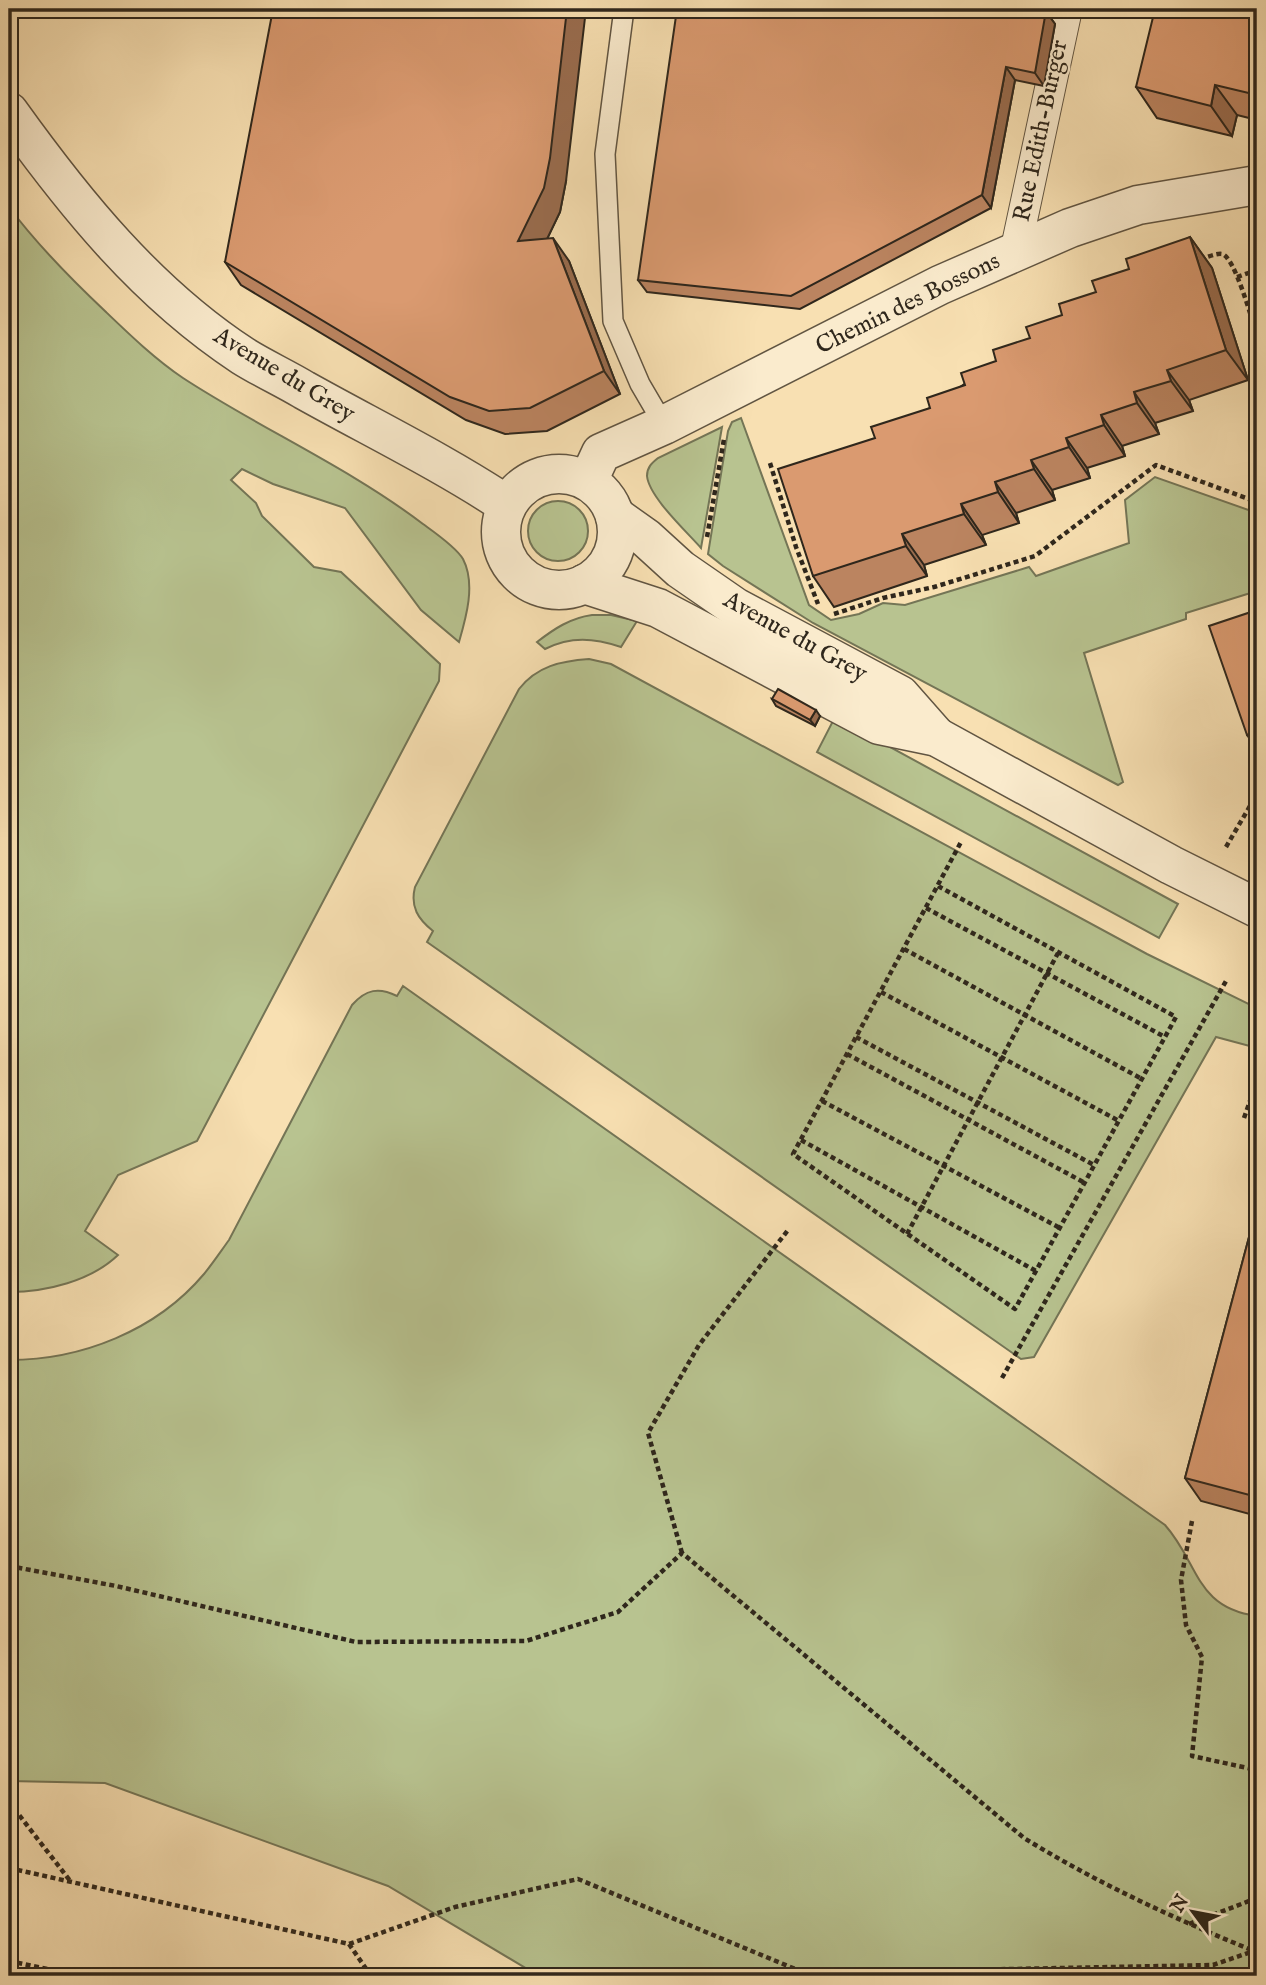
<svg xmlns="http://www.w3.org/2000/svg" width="1266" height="1985" viewBox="0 0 1266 1985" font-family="'IM FELL English',serif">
<rect width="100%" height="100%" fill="#f8e0b2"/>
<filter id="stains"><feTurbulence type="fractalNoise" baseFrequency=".00286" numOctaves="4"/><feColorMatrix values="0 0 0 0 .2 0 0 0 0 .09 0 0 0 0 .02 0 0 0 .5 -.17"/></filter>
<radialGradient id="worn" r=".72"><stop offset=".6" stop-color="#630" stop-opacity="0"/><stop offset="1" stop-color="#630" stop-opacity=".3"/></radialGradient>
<g fill="#b8c390" stroke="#747556" stroke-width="2">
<path d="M 9,207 C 38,246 71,279 106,312 C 130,335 155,359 183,378 C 261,429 348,467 423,524 C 434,532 456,547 463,559 C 476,584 466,618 459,642 L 421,610 L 345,508 L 273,484 L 242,469 L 231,480 L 256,503 L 262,516 L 314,567 L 341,572 L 440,664 L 439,681 L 197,1141 L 118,1175 L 85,1231 L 118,1255 C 91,1281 46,1292 9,1292 Z"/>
<polygon points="741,418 809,605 831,620 859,614 883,603 905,605 1029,567 1036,576 1129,543 1125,500 1155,477 1257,513 1257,591 1186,613 1186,619 1084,653 1123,782 1118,785 813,623 723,566 708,554 728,431 732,422"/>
<path d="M 722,427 L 701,548 C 687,532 649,497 647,476 C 647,467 652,463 658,458 Z"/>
<circle cx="558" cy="531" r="30"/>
<path d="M 592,615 L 611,615 L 637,621 L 621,647 C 594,638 571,636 545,649 L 537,642 C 554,629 570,618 592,615 Z"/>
<path d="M 589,659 L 611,664 L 1147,954 L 1257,1008 L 1257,1048 L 1216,1037 L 1034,1357 L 1021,1359 L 427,942 L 433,931 C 418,919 410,907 415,887 L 519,689 C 537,666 561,661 589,659 Z"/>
<polygon points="835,717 1178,904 1159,938 817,752"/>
<path d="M 403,986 L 1165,1525 C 1199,1563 1195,1608 1257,1616 L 1257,1976 L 539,1976 L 388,1886 L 105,1783 L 9,1781 L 9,1360 C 81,1360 156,1331 204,1274 C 213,1263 221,1251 229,1240 L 352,1005 C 366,989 379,987 397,996 Z"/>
</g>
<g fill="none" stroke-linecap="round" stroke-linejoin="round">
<defs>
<polyline id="service" points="624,9 605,154 613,321 640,384 664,425"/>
<polyline id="pedestrian" points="1015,253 1067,9"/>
<polyline id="minor" points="588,481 601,453 664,425 940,285 1070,228 1138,205 1257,185"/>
<g id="tertiary">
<path d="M 9,112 C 75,204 147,293 243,356 C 262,368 284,378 304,390 C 372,428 442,462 507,505"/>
<circle cx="559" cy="532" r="58"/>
<polyline points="615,516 646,538 680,569 735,607 900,695 937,737"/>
<polyline points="584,584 658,608 879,725 937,737 1171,865 1257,908"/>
</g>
</defs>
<use href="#service" stroke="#615542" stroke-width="22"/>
<use href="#pedestrian" stroke="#615542" stroke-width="32"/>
<use href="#minor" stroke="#615542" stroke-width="41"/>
<use href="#tertiary" stroke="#615542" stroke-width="41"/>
<g stroke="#2f271c" stroke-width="4.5" stroke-dasharray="5 3.5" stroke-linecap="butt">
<path d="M 1200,259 C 1206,258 1216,253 1222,254 C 1235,257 1252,321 1257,335"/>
<polyline points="1237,277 1257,270"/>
<polyline points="770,463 796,547 818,604"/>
<polyline points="707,537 724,439"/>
<polyline points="834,614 883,598 934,587 1035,556 1156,465 1257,502"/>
<polyline points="1226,847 1257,794"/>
<polyline points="938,886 1176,1017 1015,1309 793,1154 961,842"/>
<polyline points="926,908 1165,1037"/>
<polyline points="904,949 1142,1079"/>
<polyline points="881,992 1119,1121"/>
<polyline points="856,1037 1094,1165"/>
<polyline points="847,1054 1085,1183"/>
<polyline points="822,1101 1060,1228"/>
<polyline points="1244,1118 1257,1081"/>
<polyline points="801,1140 1036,1271"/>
<polyline points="907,1234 1058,953"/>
<polyline points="1002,1378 1226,981"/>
<polyline points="1192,1521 1181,1580 1186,1625 1202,1657 1192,1756 1257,1770"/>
<polyline points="682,1553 648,1433 699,1345 788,1230"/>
<path d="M 9,1566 L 116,1586 L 356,1642 L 526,1641 L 618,1612 L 682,1553 L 1024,1838 C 1097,1883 1175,1919 1254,1951"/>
<polyline points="9,1802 71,1882"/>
<polyline points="9,1868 349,1944 455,1907 578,1879 812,1976"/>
<polyline points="1189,1924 1257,1898"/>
<polyline points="349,1944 371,1976"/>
<polyline points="9,1961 80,1976"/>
<polyline points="848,1976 860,1972 1213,1965 1257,1950"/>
</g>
<use href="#service" stroke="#faebcd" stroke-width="19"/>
<use href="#pedestrian" stroke="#faebcd" stroke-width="30"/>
<use href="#minor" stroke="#faebcd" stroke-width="38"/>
<use href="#tertiary" stroke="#faebcd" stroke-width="38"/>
</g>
<g fill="#bb8460" stroke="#2f271c" stroke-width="2">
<polygon points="1257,9 1257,120 1237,115 1232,136 1157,118 1136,87 1234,12"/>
<polygon points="1047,13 1055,24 1044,86 1015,80 991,208 800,309 647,292 638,280"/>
<polygon points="566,181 560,212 547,239 569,261 620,394 547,431 505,434 466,420 241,285 225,262"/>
<polygon points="1190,237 1212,268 1248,380 1189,400 1193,411 1155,423 1159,434 1122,446 1125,456 1087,468 1090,478 1052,490 1055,500 1016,513 1019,523 982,535 986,545 924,565 927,576 834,607 813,576 875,438 930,408 1129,269"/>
<polygon points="1257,610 1257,749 1247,735"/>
<polygon points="772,699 820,716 815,726 776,706"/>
<polygon points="1257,1207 1257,1516 1201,1501 1185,1478"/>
</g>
<g fill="#996c4e" stroke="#2f271c" stroke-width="2">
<polygon points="567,9 586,9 566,181 560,212 535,264 518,241"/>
<polygon points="1037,9 1048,9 1047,13 1055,24 1044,86 1035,73"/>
<polygon points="1006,67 1015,80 991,208 982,195"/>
<polygon points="1215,85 1237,115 1232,136 1211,106"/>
<polygon points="1190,237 1212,268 1248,380 1226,350"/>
<polygon points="553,238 569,261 620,394 604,371"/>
<polygon points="1167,370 1189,400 1193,411 1171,381"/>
<polygon points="1134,392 1155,423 1159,434 1137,403"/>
<polygon points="1101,415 1122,446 1125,456 1104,425"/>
<polygon points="1066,438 1087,468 1090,478 1069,447"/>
<polygon points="1031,460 1052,490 1055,500 1034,469"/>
<polygon points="995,482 1016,513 1019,523 998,492"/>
<polygon points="961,504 982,535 986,545 964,514"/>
<polygon points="902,534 924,565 927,576 906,546"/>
<polygon points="816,710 820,716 815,726 810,720"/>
</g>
<g fill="#da9a70" stroke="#2f271c" stroke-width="2">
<polygon points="273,9 567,9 550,158 544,188 518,241 553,238 604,371 530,408 489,411 450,397 225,262"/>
<polygon points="677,9 1037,9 1046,11 1035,73 1006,67 982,195 791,296 638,280"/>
<polygon points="1155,9 1220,9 1234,12 1235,9 1257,9 1257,95 1215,85 1211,106 1136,87"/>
<polygon points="1190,237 1226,350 1167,370 1171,381 1134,392 1137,403 1101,415 1104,425 1066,438 1069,447 1031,460 1034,469 995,482 998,492 961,504 964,514 902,534 906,546 813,576 778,469 875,438 871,427 930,408 927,398 965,385 961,373 996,361 993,350 1030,338 1026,327 1062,315 1059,304 1096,292 1092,281 1129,269 1126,259"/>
<polygon points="1257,610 1257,731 1247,735 1209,626"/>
<polygon points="778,689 816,710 810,720 772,699"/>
<polygon points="1257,1207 1257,1497 1185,1478"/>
</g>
<g text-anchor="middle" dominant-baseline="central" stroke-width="5" stroke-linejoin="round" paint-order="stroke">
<g font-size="24" fill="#2f271c" stroke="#faebcd">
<text transform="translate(1041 131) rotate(-78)">Rue Edith-Burger</text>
<text transform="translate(908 304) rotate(-26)">Chemin des Bossons</text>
<text transform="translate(284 375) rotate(31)">Avenue du Grey</text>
<text transform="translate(795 637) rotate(29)">Avenue du Grey</text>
</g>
</g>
<rect width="1266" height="1985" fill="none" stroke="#f8e0b2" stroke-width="35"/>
<rect x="10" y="10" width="1245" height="1964" fill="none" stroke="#2f271c" stroke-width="3.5"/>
<rect x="18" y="18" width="1231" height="1950" fill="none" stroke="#2f271c" stroke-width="2"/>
<g transform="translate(1193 1912) rotate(302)" stroke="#faebcd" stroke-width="5" paint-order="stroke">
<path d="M0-5L12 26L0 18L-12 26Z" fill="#2f271c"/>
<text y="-10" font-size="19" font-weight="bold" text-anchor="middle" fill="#2f271c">N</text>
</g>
<rect width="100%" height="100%" filter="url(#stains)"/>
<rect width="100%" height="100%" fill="url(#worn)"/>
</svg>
